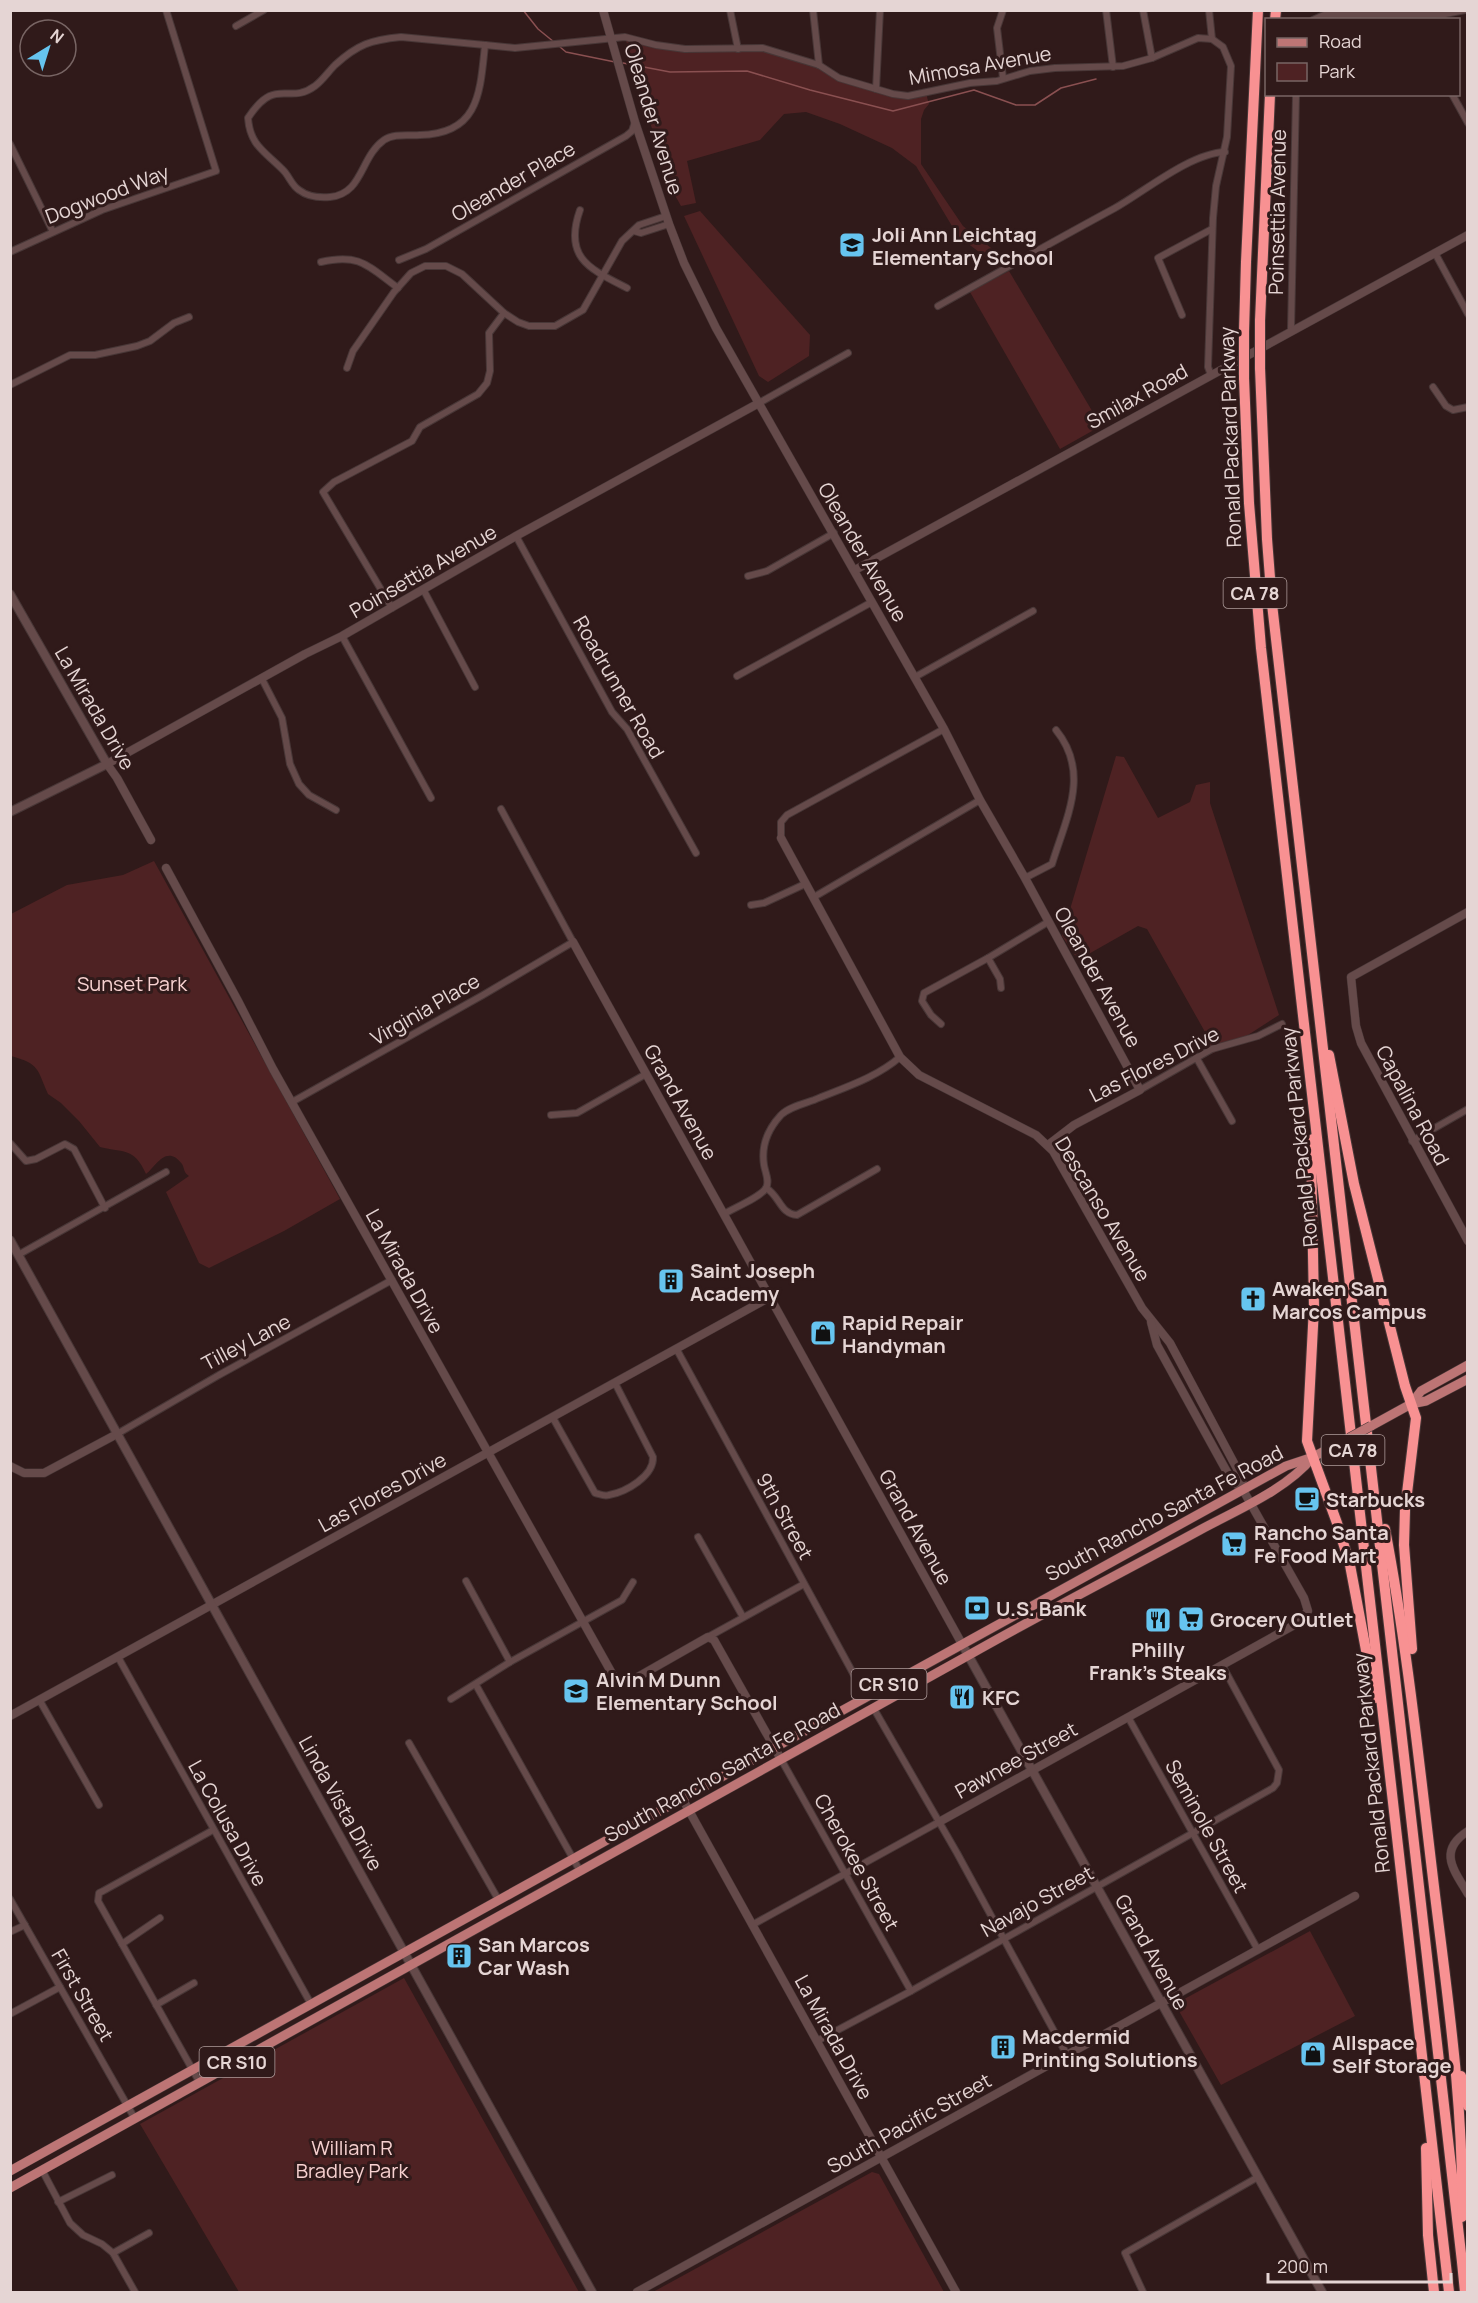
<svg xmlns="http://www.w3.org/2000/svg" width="1478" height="2303" viewBox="0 0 1478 2303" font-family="Manrope,sans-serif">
<rect width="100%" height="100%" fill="#301a1a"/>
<g fill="#4e2223">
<polygon points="625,37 685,49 763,48 819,65 839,78 893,94 928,93 927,97 929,104 924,110 921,119 921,164 963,226 1009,262 996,268 983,255 958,236 916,166 892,148 840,124 806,112 784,114 760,140 687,161 696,203 681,206 668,183"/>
<polygon points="700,211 810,335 809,356 768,382 759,376 684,216"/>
<polygon points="1009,271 1101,426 1060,449 970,292"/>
<polygon points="1116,756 1124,757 1158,818 1190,802 1196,785 1210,782 1210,803 1279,1015 1234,1044 1211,1054 1209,1039 1147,929 1138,926 1078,960 1062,936"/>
<path d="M 154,861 L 340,1199 L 284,1231 L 209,1268 L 199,1263 L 166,1192 L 189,1176 C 183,1172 185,1169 182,1164 C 166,1143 155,1168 146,1174 C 134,1147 124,1153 100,1147 L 79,1121 L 61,1103 L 48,1094 C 37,1069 40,1064 11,1056 L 11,914 L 67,885 L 123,875 Z"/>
<polygon points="1310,1931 1355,2016 1221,2085 1175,2004"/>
<polygon points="404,1978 579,2292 239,2292 140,2124"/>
<polygon points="872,2172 879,2174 944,2292 653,2292"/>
</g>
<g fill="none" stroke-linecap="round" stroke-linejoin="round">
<g stroke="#8a5051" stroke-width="1.5">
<polyline points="523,10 538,29 554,42"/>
<polyline points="560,47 566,52 615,62"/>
<polyline points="623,63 670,72 747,71 810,90 893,111 974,90 1016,105 1035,105 1061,88 1096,79"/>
</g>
<defs>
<g id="minor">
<polyline points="730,10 738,49"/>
<polyline points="813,10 819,65"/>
<polyline points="1106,10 1113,67"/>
<polyline points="1143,10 1152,58"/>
<polyline points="1209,10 1212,39"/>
<polyline points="1313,20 1324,15 1445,14 1465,10"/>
<polyline points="236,26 264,10"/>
<path d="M 401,37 L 485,45 C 480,93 479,134 420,135 C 408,136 394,133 384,140 C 360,157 363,194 330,197 C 318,198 308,197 299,190 C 291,185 289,175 282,169 C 264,151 250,145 248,118 C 276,75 288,106 315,86 C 323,80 328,72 335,65 C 358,44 371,40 401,37 Z"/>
<polyline points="485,45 515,48 625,37 656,45 685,49 763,48 819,65 839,78 893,94 908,96 970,83 997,81 1030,71 1055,68 1123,66 1152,58 1198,38 1212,39 1223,47 1231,66 1227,137 1216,186 1213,218 1208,367 1211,375"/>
<polyline points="1003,78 997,28 1003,10"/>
<polyline points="876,89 880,10"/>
<polyline points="1452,94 1468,123"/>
<polyline points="10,144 53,232"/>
<path d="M 580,210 C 563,258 590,269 627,288"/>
<polyline points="634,231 641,233 669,224"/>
<polyline points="10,252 102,210 216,171 166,10"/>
<polyline points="1435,253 1468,314"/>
<polyline points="399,260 426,249 626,136 632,131 635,122"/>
<path d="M 321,262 C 360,253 368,266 398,288"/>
<path d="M 938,306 C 997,273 1056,240 1115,208 C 1145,191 1191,153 1225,152"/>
<polyline points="1182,315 1158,258 1212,229"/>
<polyline points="1291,330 1296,94"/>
<polyline points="347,368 353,351 394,292 411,273 425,266 446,266 462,274 504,313 518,322 529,326 555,326 583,310 622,241 639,225 666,216"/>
<polyline points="10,385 70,355 95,355 137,346 150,341 174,323 189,317"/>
<polyline points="1433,387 1446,406 1453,410 1468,407"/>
<polyline points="759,403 848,353"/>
<polyline points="516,536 612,712 627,729 696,853"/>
<polyline points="748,576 767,571 834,533"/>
<polyline points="423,589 475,687"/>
<polyline points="392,608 323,492 334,482 412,441 420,427 478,394 487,383 490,371 489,333 504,313"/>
<polyline points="342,636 431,798"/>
<polyline points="737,676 872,602"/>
<polyline points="915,677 1033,611"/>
<polyline points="262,679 282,718 290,764 299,784 309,795 336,810"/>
<polyline points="781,838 781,822 787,815 944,729"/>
<path d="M 1025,878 L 1052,864 C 1066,818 1091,773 1056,730"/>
<polyline points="814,897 980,800"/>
<polyline points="751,905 764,903 805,884"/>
<polyline points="988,958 1000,979 1001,988"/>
<polyline points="941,1024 931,1015 922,1001 924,993 988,958 1048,922"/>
<polyline points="1196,1057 1232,1121"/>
<polyline points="1140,1090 1212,1049 1258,1036 1282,1024"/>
<polyline points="292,1102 483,995 573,942 501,809"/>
<polyline points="551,1115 577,1113 646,1074"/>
<polyline points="1412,1141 1468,1109"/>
<polyline points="10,1143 26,1161 36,1159 65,1144 74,1149 105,1208"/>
<path d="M 766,1188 C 780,1196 780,1214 797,1215 L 877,1169"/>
<path d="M 724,1214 C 734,1208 761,1197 766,1188 C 770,1181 765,1172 764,1165 C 761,1146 768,1129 781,1115 C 789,1107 803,1104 814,1100 C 843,1088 876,1078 900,1057"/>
<polyline points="18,1255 166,1172"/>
<polyline points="677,1350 866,1697"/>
<path d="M 553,1418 L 595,1493 C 600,1494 604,1497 609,1495 C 626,1492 654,1476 653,1457 L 615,1383"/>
<polyline points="117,1434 219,1375 392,1280"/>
<polyline points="698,1537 743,1617"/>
<polyline points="466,1581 510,1662"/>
<polyline points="708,1637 804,1584"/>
<polyline points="118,1657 311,2004"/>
<polyline points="476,1685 580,1871"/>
<polyline points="451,1699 510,1662 622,1600 633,1582"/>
<polyline points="40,1701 99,1805"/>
<polyline points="874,1709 957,1853 1067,2055"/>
<polyline points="1128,1717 1258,1950"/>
<polyline points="409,1743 498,1899"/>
<polyline points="782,1761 911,1991"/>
<polyline points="10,1899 135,2119"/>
<polyline points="752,1925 939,1822"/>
<polyline points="10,1932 25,1925"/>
<polyline points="122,1944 160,1918"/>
<polyline points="156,2005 194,1983"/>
<polyline points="10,2014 60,1987"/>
<polyline points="817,2041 911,1991 1273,1788 1277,1783 1279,1770 1222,1665"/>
<polyline points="200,2083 98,1901 99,1893 103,1891 213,1830"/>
<polyline points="42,2170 70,2223 83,2235 102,2244 113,2253 135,2292"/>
<polyline points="58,2202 112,2175"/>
<polyline points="113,2253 149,2233"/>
<polyline points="1143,2292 1125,2253 1258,2177"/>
</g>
<g id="tertiary">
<polyline points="603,10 635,122 669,224 684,263 716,328 944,729 980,800 1025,878 1140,1090 1074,1125 1048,1145"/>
<polyline points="855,570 1468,235"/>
<polyline points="781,838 900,1057 919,1075 1036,1135 1053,1151 1142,1308 1170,1343 1242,1478 1243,1490 1304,1598 1308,1611 1296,1624 939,1822"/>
<polyline points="151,840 117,778 107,764 305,654 342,636 516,536 759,403"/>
<polyline points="166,868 238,1001 273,1069 614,1677 618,1680 629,1682 708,1637 714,1640 782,1761"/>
<polyline points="1468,912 1351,977 1356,1026 1361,1043 1468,1241"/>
<polyline points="573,942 962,1644"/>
<polyline points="1151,1322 1157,1345 1232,1481 1243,1490"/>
<polyline points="10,1466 24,1473 44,1473 117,1434"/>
<polyline points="10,1716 770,1297"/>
<polyline points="682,1798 956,2292"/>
<path d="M 1468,1831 C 1437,1851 1454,1870 1468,1894"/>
<polyline points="637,2292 1355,1896"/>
</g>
<g id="secondary">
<polyline points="10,594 107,764 10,812"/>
<polyline points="10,1240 592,2292"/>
<polyline points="962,1644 1322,2292"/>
</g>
<g id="primary">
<polyline points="1411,1404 1421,1391 1468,1365"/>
<polyline points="1371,1426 1411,1404 1426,1401 1468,1379"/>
<path d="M 10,2171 C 434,1934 861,1701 1286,1466 L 1313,1457 L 1349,1438"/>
<path d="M 10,2188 C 329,2009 651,1835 969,1655 C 1045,1612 1123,1572 1200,1530 C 1237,1510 1286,1490 1313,1457"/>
</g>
<g id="motorway">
<polyline points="1275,20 1276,10"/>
<polyline points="1260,321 1270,94"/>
<polyline points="1244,332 1246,262 1258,10"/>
<polyline points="1260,368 1267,539 1272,604 1462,2262"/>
<polyline points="1244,378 1249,503 1261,648 1449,2292"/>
<polyline points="1329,1055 1354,1184 1405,1386 1416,1418 1405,1510 1404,1545 1412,1649"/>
<polyline points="1313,1139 1311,1149 1314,1307 1307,1441 1337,1523 1350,1565 1375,1698"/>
<path d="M 1385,1529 C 1408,1650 1420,1772 1435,1895 C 1448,2001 1464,2109 1462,2217"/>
<polyline points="1461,2076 1468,2106"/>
<polyline points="1426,2148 1428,2235 1434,2292"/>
</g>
</defs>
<use href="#minor" stroke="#483737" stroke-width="8"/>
<use href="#tertiary" stroke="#483737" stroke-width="9"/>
<use href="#secondary" stroke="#483737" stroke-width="10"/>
<use href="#primary" stroke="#483737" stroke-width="10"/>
<use href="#motorway" stroke="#483737" stroke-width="12"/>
<use href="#minor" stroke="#654a4a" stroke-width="6"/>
<use href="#tertiary" stroke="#654a4a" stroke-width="8"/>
<use href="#secondary" stroke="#654a4a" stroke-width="8"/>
<use href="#primary" stroke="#bd7575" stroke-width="9"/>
<use href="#motorway" stroke="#f89192" stroke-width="10"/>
<defs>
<polyline id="primary-bridge" points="1349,1438 1371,1426"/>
<g id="motorway-bridge">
<polyline points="1260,368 1260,321"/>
<polyline points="1244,378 1244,332"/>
<polyline points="1462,2262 1465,2292"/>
</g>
</defs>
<use href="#primary-bridge" stroke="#483737" stroke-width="10" stroke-linecap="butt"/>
<use href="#motorway-bridge" stroke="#483737" stroke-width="12" stroke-linecap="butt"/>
<use href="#primary-bridge" stroke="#bd7575" stroke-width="9"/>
<use href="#motorway-bridge" stroke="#f89192" stroke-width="10"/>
</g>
<defs>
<symbol id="school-square" viewBox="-11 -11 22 22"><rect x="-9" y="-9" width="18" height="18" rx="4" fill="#66c4ef" stroke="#301a1a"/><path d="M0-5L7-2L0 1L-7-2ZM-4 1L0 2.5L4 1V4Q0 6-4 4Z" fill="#111"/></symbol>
<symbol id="building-square" viewBox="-11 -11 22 22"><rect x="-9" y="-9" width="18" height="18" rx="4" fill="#66c4ef" stroke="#301a1a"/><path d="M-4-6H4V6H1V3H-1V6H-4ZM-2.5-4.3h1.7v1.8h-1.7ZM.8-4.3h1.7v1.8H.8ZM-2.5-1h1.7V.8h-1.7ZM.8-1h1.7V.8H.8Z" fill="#111"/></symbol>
<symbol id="church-square" viewBox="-11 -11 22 22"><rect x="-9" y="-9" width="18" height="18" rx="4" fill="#66c4ef" stroke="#301a1a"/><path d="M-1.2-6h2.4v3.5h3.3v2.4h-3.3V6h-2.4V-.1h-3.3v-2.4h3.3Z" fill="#111"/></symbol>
<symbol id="shop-square" viewBox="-11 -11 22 22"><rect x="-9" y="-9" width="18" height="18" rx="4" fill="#66c4ef" stroke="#301a1a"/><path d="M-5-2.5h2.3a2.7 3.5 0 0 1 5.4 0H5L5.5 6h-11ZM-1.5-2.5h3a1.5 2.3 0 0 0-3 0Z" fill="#111"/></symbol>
<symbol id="cafe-square" viewBox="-11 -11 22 22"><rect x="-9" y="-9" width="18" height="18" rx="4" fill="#66c4ef" stroke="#301a1a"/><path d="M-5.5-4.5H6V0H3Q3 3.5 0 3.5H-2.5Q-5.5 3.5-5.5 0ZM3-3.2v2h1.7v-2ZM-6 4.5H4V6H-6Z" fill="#111"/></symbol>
<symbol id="supermarket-square" viewBox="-11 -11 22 22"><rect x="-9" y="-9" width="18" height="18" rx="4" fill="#66c4ef" stroke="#301a1a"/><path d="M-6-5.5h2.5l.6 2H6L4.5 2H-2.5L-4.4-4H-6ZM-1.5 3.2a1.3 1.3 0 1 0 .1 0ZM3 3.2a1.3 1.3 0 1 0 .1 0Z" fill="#111"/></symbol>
<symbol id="bank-square" viewBox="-11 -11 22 22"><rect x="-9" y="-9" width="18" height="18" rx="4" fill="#66c4ef" stroke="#301a1a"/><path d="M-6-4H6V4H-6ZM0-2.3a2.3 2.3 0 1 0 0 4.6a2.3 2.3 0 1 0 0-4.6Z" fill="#111"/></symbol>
<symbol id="restaurant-square" viewBox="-11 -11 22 22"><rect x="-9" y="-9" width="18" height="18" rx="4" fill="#66c4ef" stroke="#301a1a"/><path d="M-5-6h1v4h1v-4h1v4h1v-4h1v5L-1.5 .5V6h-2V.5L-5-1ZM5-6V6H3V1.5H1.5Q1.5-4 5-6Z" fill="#111"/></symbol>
</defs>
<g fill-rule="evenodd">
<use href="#school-square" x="837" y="230" width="30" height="30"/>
<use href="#building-square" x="656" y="1266" width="30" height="30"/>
<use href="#church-square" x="1238" y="1284" width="30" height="30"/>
<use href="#shop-square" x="808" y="1318" width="30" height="30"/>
<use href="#cafe-square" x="1292" y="1484" width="30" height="30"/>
<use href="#supermarket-square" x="1219" y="1529" width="30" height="30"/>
<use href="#bank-square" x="962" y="1593" width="30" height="30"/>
<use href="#supermarket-square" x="1176" y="1604" width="30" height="30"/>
<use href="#restaurant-square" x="1143" y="1605" width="30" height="30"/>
<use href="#school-square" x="561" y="1676" width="30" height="30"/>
<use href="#restaurant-square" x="947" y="1682" width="30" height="30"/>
<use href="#building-square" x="444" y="1941" width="30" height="30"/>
<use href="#building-square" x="988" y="2032" width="30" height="30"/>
<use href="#shop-square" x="1298" y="2039" width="30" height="30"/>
</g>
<g text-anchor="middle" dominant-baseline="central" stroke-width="6" stroke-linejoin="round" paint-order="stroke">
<g fill="#301a1a" stroke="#af9d9c" stroke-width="1.5">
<rect x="1223.5" y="578" width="63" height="30" rx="4.5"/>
<rect x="1321.5" y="1435" width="63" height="30" rx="4.5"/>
<rect x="851.5" y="1669" width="75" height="30" rx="4.5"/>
<rect x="199.5" y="2047" width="75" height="30" rx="4.5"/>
</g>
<g font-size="18" font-weight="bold" fill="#e5d5d4">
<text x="1255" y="593">CA 78</text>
<text x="1353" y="1450">CA 78</text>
<text x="889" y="1684">CR S10</text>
<text x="237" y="2062">CR S10</text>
</g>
<g font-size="20" fill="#e5d5d4" stroke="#301a1a">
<text transform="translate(980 65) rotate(-10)">Mimosa Avenue</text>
<text transform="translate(654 119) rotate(73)">Oleander Avenue</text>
<text transform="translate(513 181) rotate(-30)">Oleander Place</text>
<text transform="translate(107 194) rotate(-21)">Dogwood Way</text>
<text transform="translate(1277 212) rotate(-89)">Poinsettia Avenue</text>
<text transform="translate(1137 396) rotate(-29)">Smilax Road</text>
<text transform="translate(1230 437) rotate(-92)">Ronald Packard Parkway</text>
<text transform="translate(863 552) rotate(60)">Oleander Avenue</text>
<text transform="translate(423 571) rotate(-30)">Poinsettia Avenue</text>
<text transform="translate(619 687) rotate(60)">Roadrunner Road</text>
<text transform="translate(95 708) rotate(60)">La Mirada Drive</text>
<text transform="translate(1098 977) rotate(61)">Oleander Avenue</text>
<text transform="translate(425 1009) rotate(-30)">Virginia Place</text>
<text transform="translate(1154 1064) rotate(-27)">Las Flores Drive</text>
<text transform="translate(681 1102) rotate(61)">Grand Avenue</text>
<text transform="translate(1413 1105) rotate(62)">Capalina Road</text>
<text transform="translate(1299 1137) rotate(-96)">Ronald Packard Parkway</text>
<text transform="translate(1103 1209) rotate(59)">Descanso Avenue</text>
<text transform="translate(405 1271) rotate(61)">La Mirada Drive</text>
<text transform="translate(246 1342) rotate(-28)">Tilley Lane</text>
<text transform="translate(382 1492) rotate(-29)">Las Flores Drive</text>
<text transform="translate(1164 1513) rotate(-28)">South Rancho Santa Fe Road</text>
<text transform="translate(785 1516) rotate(61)">9th Street</text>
<text transform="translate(916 1527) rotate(61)">Grand Avenue</text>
<text transform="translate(1016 1760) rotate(-29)">Pawnee Street</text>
<text transform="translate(1371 1763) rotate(-96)">Ronald Packard Parkway</text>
<text transform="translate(722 1772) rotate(-29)">South Rancho Santa Fe Road</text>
<text transform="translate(341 1803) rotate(61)">Linda Vista Drive</text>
<text transform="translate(228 1823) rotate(61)">La Colusa Drive</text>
<text transform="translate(1207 1826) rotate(61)">Seminole Street</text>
<text transform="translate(857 1862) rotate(61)">Cherokee Street</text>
<text transform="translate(1037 1901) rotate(-29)">Navajo Street</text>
<text transform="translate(1152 1952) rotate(61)">Grand Avenue</text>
<text transform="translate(83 1995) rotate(60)">First Street</text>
<text transform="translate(834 2037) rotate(61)">La Mirada Drive</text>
<text transform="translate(909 2123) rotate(-29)">South Pacific Street</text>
</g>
<g font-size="20" font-weight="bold" fill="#e5d5d4" stroke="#301a1a" text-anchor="start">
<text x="872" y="234">Joli Ann Leichtag<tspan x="872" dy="23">Elementary School</tspan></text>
<text x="690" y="1270">Saint Joseph<tspan x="690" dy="23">Academy</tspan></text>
<text x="1272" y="1288">Awaken San<tspan x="1272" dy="23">Marcos Campus</tspan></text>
<text x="842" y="1322">Rapid Repair<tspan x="842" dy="23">Handyman</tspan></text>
<text x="1326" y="1499">Starbucks</text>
<text x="1254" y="1532">Rancho Santa<tspan x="1254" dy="23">Fe Food Mart</tspan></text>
<text x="996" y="1608">U.S. Bank</text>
<text x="1210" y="1619">Grocery Outlet</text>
<text x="1158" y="1649" text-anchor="middle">Philly<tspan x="1158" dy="23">Frank's Steaks</tspan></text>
<text x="596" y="1679">Alvin M Dunn<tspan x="596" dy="23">Elementary School</tspan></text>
<text x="982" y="1697">KFC</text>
<text x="478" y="1944">San Marcos<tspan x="478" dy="23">Car Wash</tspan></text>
<text x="1022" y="2036">Macdermid<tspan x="1022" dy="23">Printing Solutions</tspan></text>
<text x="1332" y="2042">Allspace<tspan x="1332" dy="23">Self Storage</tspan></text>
</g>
<g font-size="20" fill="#f7d1d0" stroke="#301a1a">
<text x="132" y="983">Sunset Park</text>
<text x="352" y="2147">William R<tspan x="352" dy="23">Bradley Park</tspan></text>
</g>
</g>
<rect width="1478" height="2303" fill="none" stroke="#e5d5d4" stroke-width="24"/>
<rect x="1265" y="18" width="195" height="78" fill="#301a1a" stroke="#786564" stroke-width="1.5"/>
<rect x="1277" y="38" width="30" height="9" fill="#bd7575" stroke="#786564" stroke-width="1.5"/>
<text x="1319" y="48" font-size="18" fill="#e5d5d4">Road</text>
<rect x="1277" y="63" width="30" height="18" fill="#4e2223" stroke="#786564" stroke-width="1.5"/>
<text x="1319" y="78" font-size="18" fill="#e5d5d4">Park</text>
<g transform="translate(48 48) rotate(38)"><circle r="28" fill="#301a1a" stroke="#786564" stroke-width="1.5"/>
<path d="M0-4.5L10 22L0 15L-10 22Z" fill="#66c4ef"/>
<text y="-9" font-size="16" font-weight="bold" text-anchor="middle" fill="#e5d5d4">N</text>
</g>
<path d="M1268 2273v9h183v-9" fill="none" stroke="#e5d5d4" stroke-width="3"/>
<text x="1277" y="2273" font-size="18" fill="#e5d5d4" stroke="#301a1a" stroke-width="4.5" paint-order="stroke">200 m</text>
</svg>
